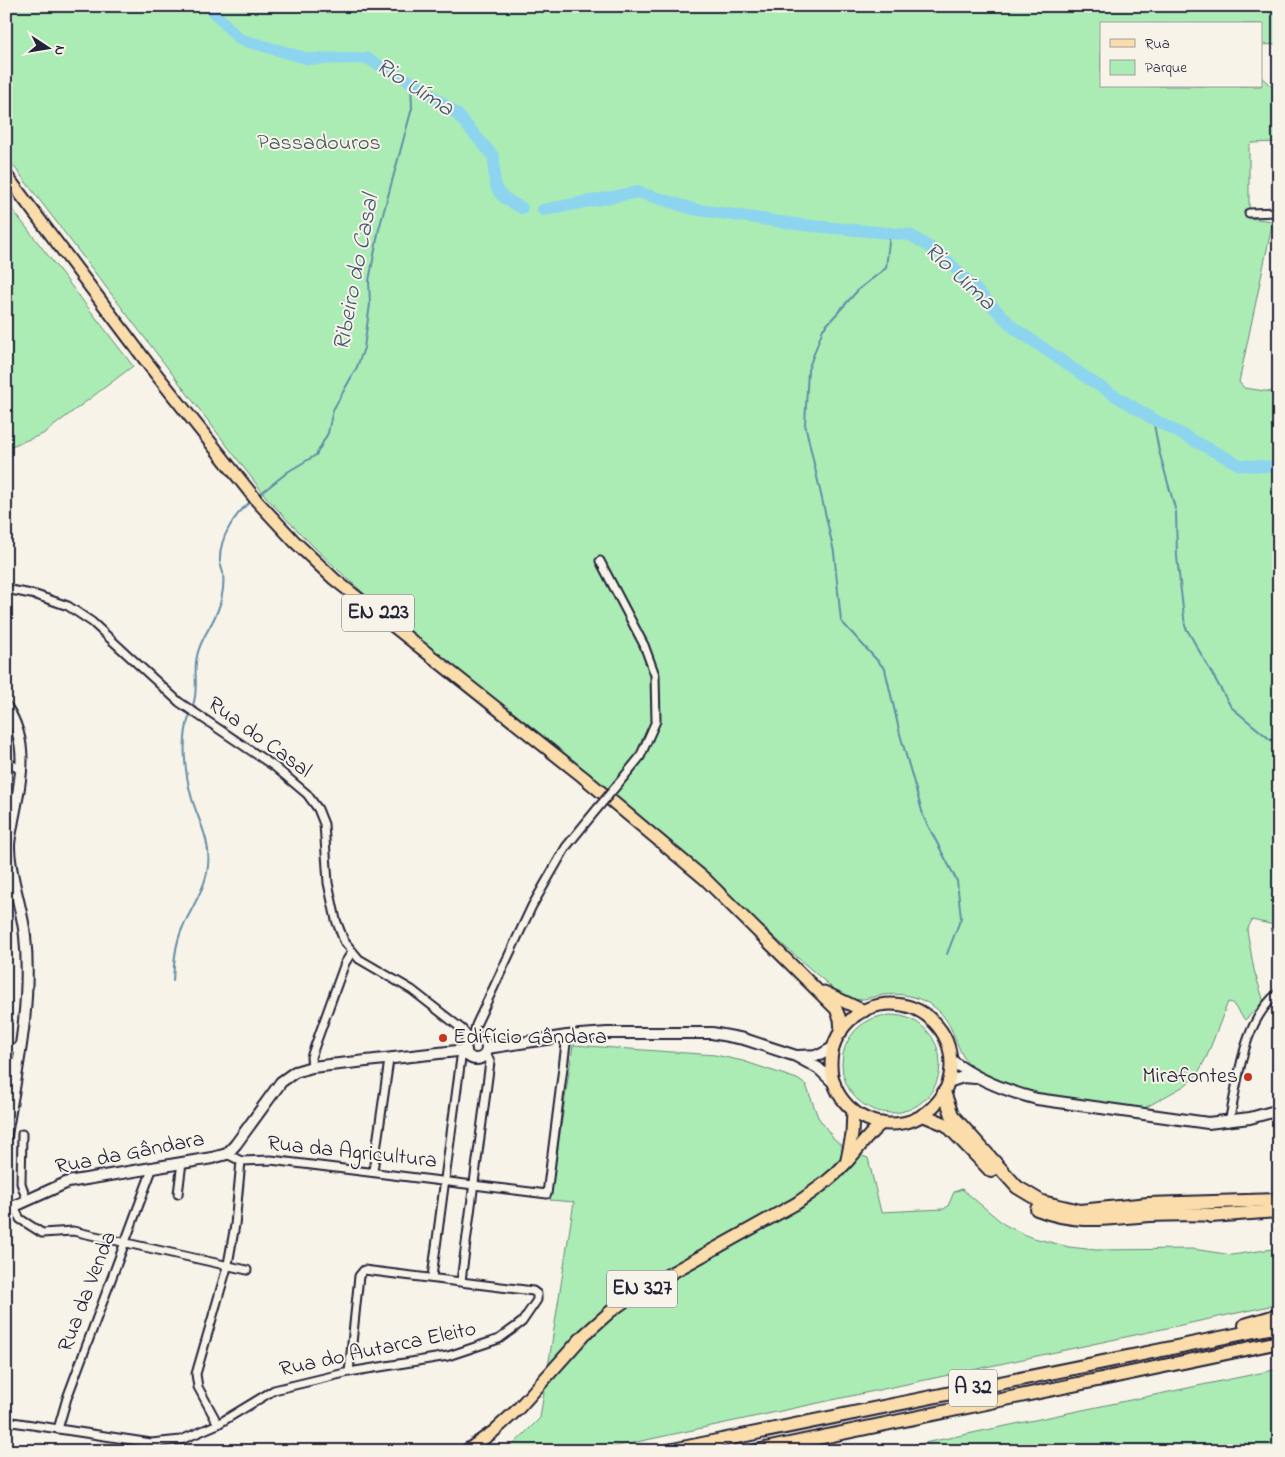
<svg xmlns="http://www.w3.org/2000/svg" width="1285" height="1457" viewBox="0 0 1285 1457" font-family="'Indie Flower',sans-serif">
<rect width="100%" height="100%" fill="#f7f3e8"/>
<filter id="ink" filterUnits="userSpaceOnUse"><feTurbulence type="fractalNoise" baseFrequency=".02" numOctaves="2"/><feDisplacementMap in="SourceGraphic" scale="10" xChannelSelector="R" yChannelSelector="G"/><feConvolveMatrix kernelMatrix="1 2 1 2 8 2 1 2 1" color-interpolation-filters="sRGB"/></filter>
<g filter="url(#ink)">
<g fill="#abecb5" stroke="#668778">
<path d="M 6,6 L 1279,6 L 1279,44 L 1261,45 L 1261,24 L 1101,24 L 1101,86 L 1261,86 L 1261,77 L 1279,93 L 1279,142 L 1252,143 L 1249,146 L 1249,218 L 1273,221 L 1239,382 L 1244,388 L 1279,393 L 1279,926 L 1252,920 L 1247,930 L 1254,970 L 1264,1002 L 1245,1020 L 1232,1003 L 1228,1002 L 1207,1056 L 1197,1075 L 1184,1086 L 1143,1109 L 1132,1110 C 1095,1103 996,1093 971,1067 C 952,1048 957,1016 924,1001 C 912,995 897,993 883,995 C 864,998 854,1005 837,992 C 747,914 659,834 567,760 C 464,676 356,597 267,498 L 6,156 Z"/>
<polygon points="6,201 133,366 43,434 6,448"/>
<circle cx="891" cy="1064" r="49"/>
<polygon points="573,1045 715,1055 743,1061 797,1079 806,1085 818,1117 833,1138 847,1151 868,1158 881,1212 944,1209 948,1206 954,1192 962,1189 1005,1225 1030,1237 1069,1247 1096,1250 1193,1249 1232,1255 1279,1248 1279,1304 595,1451 507,1451 540,1418 574,1202 550,1200"/>
<polygon points="1279,1369 1279,1451 886,1451"/>
</g>
<g fill="none" stroke-linecap="round" stroke-linejoin="round">
<g stroke="#628da6" stroke-width="2">
<polyline points="890,233 886,268 859,289 823,329 808,370 805,424 834,552 841,621 885,669 900,734 924,818 957,881 961,918 947,954"/>
<polyline points="1153,419 1159,451 1176,512 1177,557 1185,626 1231,707 1279,747"/>
<polyline points="260,494 289,471 316,455 328,433 333,410 357,367 364,348 370,304 369,281 379,229 412,108 411,82"/>
<path d="M 193,705 C 199,689 193,672 197,656 C 201,635 217,621 221,600 C 223,592 224,581 223,573 C 222,568 219,563 220,558 C 220,538 234,515 250,502"/>
<path d="M 173,981 C 174,963 175,945 182,929 C 191,908 206,888 208,866 C 211,841 199,822 192,799 C 185,774 181,742 189,717"/>
</g>
<g stroke="#8dd5ee" stroke-width="12">
<path d="M 208,6 L 239,39 L 309,59 L 366,58 L 422,88 L 457,114 L 494,157 C 494,188 493,194 522,208"/>
<polyline points="543,210 638,192 693,209 802,225 910,235 941,254 1014,328 1093,382 1153,419 1240,465 1279,467"/>
</g>
<defs>
<g id="minor">
<polyline points="1249,213 1279,212"/>
<polyline points="600,561 644,645 655,675 656,721 640,757 618,784"/>
<polyline points="6,589 36,595 68,606 92,622 179,702 275,767 307,794 318,809 324,824 328,883 336,920 344,941 359,959 412,990 462,1029 470,1039"/>
<polyline points="6,761 22,771"/>
<polyline points="473,1038 476,1025 532,906 566,847 597,809"/>
<polyline points="6,1050 21,1047"/>
<polyline points="312,1067 311,1057 345,963 352,952"/>
<path d="M 1229,1122 C 1239,1078 1242,1022 1279,992"/>
<polyline points="22,1134 21,1183 27,1201"/>
<polyline points="227,1154 241,1161 271,1160 547,1194 567,1036"/>
<polyline points="373,1171 389,1060"/>
<polyline points="178,1194 182,1162"/>
<polyline points="14,1207 20,1219 42,1233 73,1231 247,1270"/>
<polyline points="432,1277 461,1058 467,1054"/>
<polyline points="461,1281 490,1062 486,1053"/>
<polyline points="6,1421 151,1443 181,1440 218,1424 274,1390 349,1372 448,1356 499,1339 522,1322 537,1300 537,1294 533,1291 364,1270 359,1276 349,1372"/>
<polyline points="218,1424 198,1387 196,1374 228,1264 235,1225 241,1161"/>
<polyline points="58,1429 67,1398 153,1167"/>
</g>
<g id="secondary">
<path d="M 6,707 C 30,743 21,780 13,820 C 12,828 9,838 9,846 C 9,876 22,906 25,936 C 32,1003 17,1069 6,1135"/>
<circle cx="476" cy="1048" r="11"/>
<polyline points="487,1048 567,1036 607,1033 712,1033 744,1039 796,1056 818,1068 835,1084"/>
<polyline points="797,1056 820,1055 834,1047"/>
<path d="M 951,1060 C 977,1080 1006,1091 1037,1099 L 1208,1123 L 1250,1118 L 1279,1110"/>
<polyline points="948,1082 963,1077 975,1078"/>
<polyline points="6,1210 68,1182 212,1158 227,1154 236,1144 281,1082 295,1072 312,1067 466,1050"/>
</g>
<g id="primary">
<polyline points="6,175 149,365 257,501 295,542 334,579 582,776 705,879 836,1009 840,1019 841,1032"/>
<polyline points="824,992 864,1011"/>
<circle cx="891" cy="1064" r="60"/>
<polyline points="847,1159 852,1135 853,1110"/>
<path d="M 466,1451 L 493,1432 L 517,1410 L 584,1335 L 611,1311 L 639,1291 L 797,1203 C 814,1191 831,1180 845,1164 C 858,1150 867,1135 882,1123"/>
</g>
<g id="motorway">
<polyline points="944,1092 952,1115 1017,1187 1042,1202 1080,1211 1148,1204 1279,1200"/>
<polyline points="923,1115 947,1125 991,1171"/>
<path d="M 1037,1209 C 1078,1225 1108,1218 1150,1215 C 1173,1214 1196,1214 1219,1215"/>
<polyline points="1211,1216 1279,1211"/>
<polyline points="1245,1325 1279,1315"/>
<polyline points="668,1451 1279,1326"/>
<polyline points="756,1451 1279,1342"/>
</g>
</defs>
<use href="#minor" stroke="#22223b" stroke-width="11"/>
<use href="#secondary" stroke="#22223b" stroke-width="14"/>
<use href="#primary" stroke="#22223b" stroke-width="15"/>
<use href="#motorway" stroke="#22223b" stroke-width="16"/>
<use href="#minor" stroke="#f7f3e8" stroke-width="7"/>
<use href="#secondary" stroke="#f7f3e8" stroke-width="10"/>
<use href="#primary" stroke="#fbddab" stroke-width="11"/>
<use href="#motorway" stroke="#fbddab" stroke-width="12"/>
<defs>
<polyline id="minor-bridge" points="597,809 618,784"/>
</defs>
<use href="#minor-bridge" stroke="#22223b" stroke-width="11" stroke-linecap="butt"/>
<use href="#minor-bridge" stroke="#f7f3e8" stroke-width="7"/>
</g>
</g>
<g fill="#c8321e" stroke="#f7f3e8" stroke-width="2">
<circle cx="443" cy="1038" r="5"/>
<circle cx="1248" cy="1077" r="5"/>
</g>
<g text-anchor="middle" dominant-baseline="central" stroke-width="4" stroke-linejoin="round" paint-order="stroke">
<g fill="#f7f3e8" stroke="#62616f" stroke-width="1">
<rect x="342" y="594.5" width="72" height="37" rx="4"/>
<rect x="607" y="1270.5" width="70" height="37" rx="4"/>
<rect x="949" y="1369.5" width="48" height="37" rx="4"/>
</g>
<g font-size="21" font-weight="bold" fill="#22223b">
<text x="378" y="613">EN 223</text>
<text x="642" y="1289">EN 327</text>
<text x="973" y="1388">A 32</text>
</g>
<g font-size="22" fill="#44545a" stroke="#f7f3e8">
<text x="319" y="144">Passadouros</text>
</g>
<g font-size="22" fill="#22223b" stroke="#f7f3e8">
<text transform="translate(259 738) rotate(36)">Rua do Casal</text>
<text transform="translate(352 1153) rotate(6)">Rua da Agricultura</text>
<text transform="translate(130 1154) rotate(-11)">Rua da Gândara</text>
<text transform="translate(88 1292) rotate(-69)">Rua da Venda</text>
<text transform="translate(378 1350) rotate(-12)">Rua do Autarca Eleito</text>
</g>
<g font-size="22" fill="#22223b" stroke="#f7f3e8" text-anchor="start">
<text x="453" y="1038">Edifício Gândara</text>
<text x="1238" y="1077" text-anchor="end">Mirafontes</text>
</g>
<g font-size="24" font-style="italic" fill="#425871" stroke="#f7f3e8">
<text transform="translate(414 88) rotate(33)">Rio Uíma</text>
<text transform="translate(357 273) rotate(-79)">Ribeiro do Casal</text>
<text transform="translate(959 277) rotate(43)">Rio Uíma</text>
</g>
</g>
<rect width="1285" height="1457" fill="none" stroke="#f7f3e8" stroke-width="25"/>
<rect x="12" y="12" width="1260" height="1432" fill="none" stroke="#22223b" stroke-width="2" filter="url(#ink)"/>
<rect x="1100" y="22" width="162" height="65" fill="#f7f3e8" stroke="#a29fa3"/>
<rect x="1110" y="39" width="25" height="8" fill="#fbddab" stroke="#a29fa3"/>
<text x="1145" y="48" font-size="15" fill="#22223b">Rua</text>
<rect x="1110" y="60" width="25" height="15" fill="#abecb5" stroke="#a29fa3"/>
<text x="1145" y="72" font-size="15" fill="#22223b">Parque</text>
<g transform="translate(48 48) rotate(102)" stroke="#f7f3e8" stroke-width="4" paint-order="stroke">
<path d="M0-4L9 19L0 12L-9 19Z" fill="#22223b"/>
<text y="-8" font-size="14" font-weight="bold" text-anchor="middle" fill="#22223b">N</text>
</g>
</svg>
